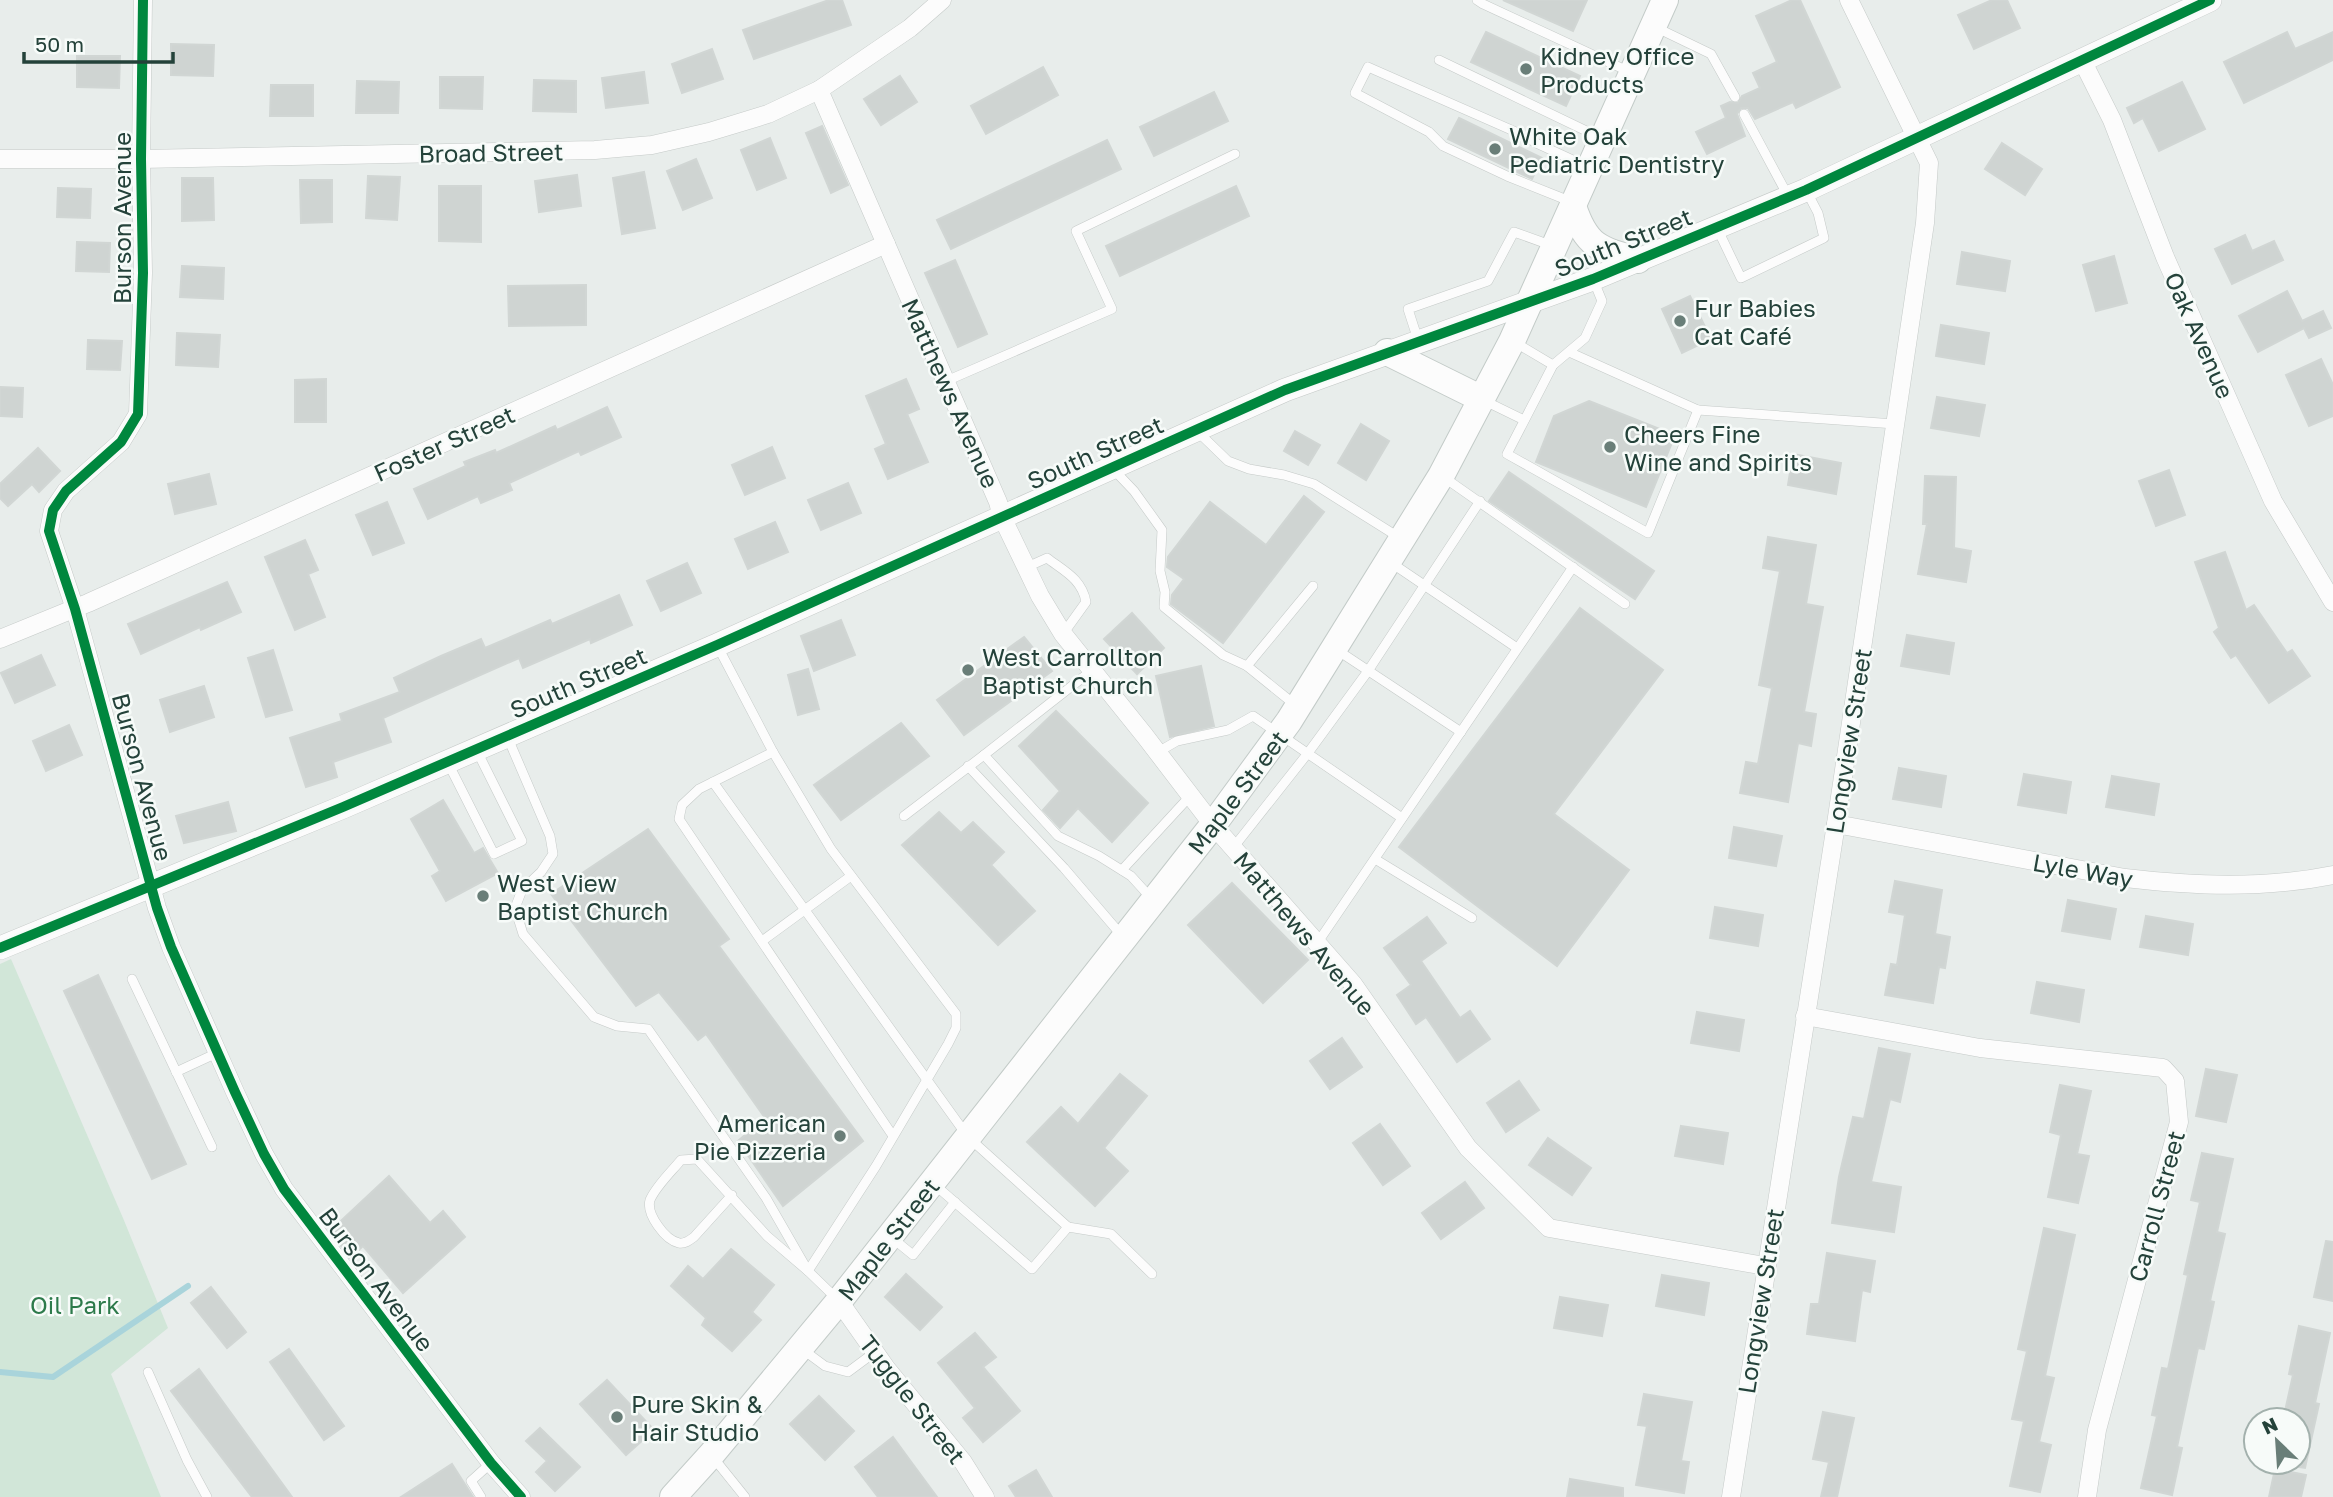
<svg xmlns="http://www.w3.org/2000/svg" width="2333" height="1497" viewBox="0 0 2333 1497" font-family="'Golos Text',sans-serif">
<rect width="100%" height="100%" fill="#e8edeb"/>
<polygon fill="#d1e6d8" points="11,959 123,1218 168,1328 111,1374 161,1497 0,1497 0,964"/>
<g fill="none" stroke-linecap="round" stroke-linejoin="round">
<polyline stroke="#a9d4db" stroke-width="6" points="0,1372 53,1377 188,1286"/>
</g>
<g fill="#cfd4d2" stroke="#d1d6d4" stroke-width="2">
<polygon points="829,0 842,0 851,25 754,59 743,30"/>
<polygon points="1503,0 1587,0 1573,31"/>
<polygon points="1792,0 1800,0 1840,87 1796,108 1793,102 1755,119 1748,108 1741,108 1737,114 1745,136 1707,154 1696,132 1726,118 1721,106 1730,102 1738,103 1742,96 1760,88 1753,73 1777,62 1756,16"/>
<polygon points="1992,0 2007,0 2020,28 1974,49 1958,15"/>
<polygon points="1486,32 1580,76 1566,106 1471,62"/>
<polygon points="2287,32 2295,49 2333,32 2333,60 2244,103 2224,62"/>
<polygon points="171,44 214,45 213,76 171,75"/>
<polygon points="712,49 723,79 682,93 672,64"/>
<polygon points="77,56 120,56 119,88 77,87"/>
<polygon points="1043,67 1058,95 986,134 971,106"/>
<polygon points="644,72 648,103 606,108 602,78"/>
<polygon points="900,76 917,102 881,125 864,99"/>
<polygon points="440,77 483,77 482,109 440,108"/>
<polygon points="534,80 576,81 576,112 533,111"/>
<polygon points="357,81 399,82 398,113 356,113"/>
<polygon points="2182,82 2205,129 2159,151 2143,118 2134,123 2127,108"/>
<polygon points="271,85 313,85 313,116 270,116"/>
<polygon points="1214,92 1228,121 1154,156 1140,127"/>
<polygon points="1459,118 1542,158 1532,179 1448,139"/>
<polygon points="822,126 848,185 831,193 806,133"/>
<polygon points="770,138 786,178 757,190 741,150"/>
<polygon points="1107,140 1121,169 951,249 937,220"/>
<polygon points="2002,143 2042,169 2025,195 1985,169"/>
<polygon points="696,159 712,198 683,210 667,171"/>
<polygon points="644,172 655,228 622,234 613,178"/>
<polygon points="577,175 581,206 539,212 535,181"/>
<polygon points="368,176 400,177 397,220 366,218"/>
<polygon points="182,178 213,178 214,220 182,221"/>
<polygon points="300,180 332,180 332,222 301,223"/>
<polygon points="439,186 481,186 481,242 439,241"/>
<polygon points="1236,186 1249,216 1120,276 1106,246"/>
<polygon points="58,188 91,189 90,218 57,217"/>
<polygon points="2245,235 2252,251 2274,241 2283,260 2232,284 2215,249"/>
<polygon points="77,242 110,243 109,272 76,271"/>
<polygon points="1962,252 2010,261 2005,291 1957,284"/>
<polygon points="2114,256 2127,303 2096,311 2083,265"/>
<polygon points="955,260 987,334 958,347 925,273"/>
<polygon points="182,266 224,268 223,299 180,297"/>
<polygon points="586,285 586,325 509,326 508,286"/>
<polygon points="2287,291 2302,321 2323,311 2331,328 2309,338 2304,328 2258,352 2239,316"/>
<polygon points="1690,296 1711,339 1682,353 1662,309"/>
<polygon points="1941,325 1989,333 1984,364 1936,356"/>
<polygon points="177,333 220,335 218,367 176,365"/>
<polygon points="88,340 122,341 120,370 87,369"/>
<polygon points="2321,359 2333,385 2333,416 2309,426 2286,375"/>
<polygon points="326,379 326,422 295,422 295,380"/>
<polygon points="906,379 919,409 907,414 928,462 888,479 875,449 886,444 866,396"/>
<polygon points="0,387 23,388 22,417 0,416"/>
<polygon points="1937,397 1985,405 1979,436 1931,428"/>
<polygon points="1589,401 1675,435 1646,507 1536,462 1554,416"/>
<polygon points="607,407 621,437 581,455 579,451 509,483 512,490 481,503 478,496 428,519 414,489 466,466 464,462 495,450 496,453 555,426 557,430"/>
<polygon points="1361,424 1389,441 1366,480 1338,463"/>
<polygon points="1295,431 1320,445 1308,465 1284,451"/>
<polygon points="772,447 785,478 745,495 732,465"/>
<polygon points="38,448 60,471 39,492 32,484 8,506 0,498 0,484"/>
<polygon points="1793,454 1841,463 1836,494 1788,485"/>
<polygon points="2169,470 2185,515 2156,526 2139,481"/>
<polygon points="1509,472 1654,571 1635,599 1489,501"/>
<polygon points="209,474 216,504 175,514 168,484"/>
<polygon points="1925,476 1956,477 1954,548 1971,551 1966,582 1918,574 1927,524 1923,524"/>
<polygon points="848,483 861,513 821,530 808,500"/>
<polygon points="1304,496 1324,512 1223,643 1171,604 1172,595 1184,579 1167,567 1168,557 1210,502 1266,545"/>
<polygon points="387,502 404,543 373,555 356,515"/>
<polygon points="775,522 788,552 748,569 735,539"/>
<polygon points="1768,537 1816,545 1806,604 1823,607 1804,712 1816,714 1811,746 1798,743 1788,802 1740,793 1746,762 1758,764 1772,688 1759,685 1780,571 1763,568"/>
<polygon points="305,540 318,570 308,574 325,617 295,630 265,557"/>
<polygon points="2225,552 2246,610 2254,605 2287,653 2292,650 2310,676 2269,703 2236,655 2231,658 2214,632 2219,628 2195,562"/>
<polygon points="687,563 701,593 661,611 647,581"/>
<polygon points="227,582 241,612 201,630 200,627 141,654 128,624"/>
<polygon points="619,595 632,625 591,643 590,639 523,668 519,658 383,718 391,742 333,762 337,777 306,787 290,738 342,721 340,714 400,692 394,678 441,656 481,639 485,648 550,620 552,624"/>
<polygon points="1580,608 1663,670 1554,814 1629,870 1557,966 1399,847"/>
<polygon points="1132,613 1164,648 1137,674 1104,639"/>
<polygon points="841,620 855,655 814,671 801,636"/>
<polygon points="1907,635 1954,643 1949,674 1901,666"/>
<polygon points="1024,637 1052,671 964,735 937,700"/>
<polygon points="273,650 292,710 266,717 248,658"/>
<polygon points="41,655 55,685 15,703 1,673"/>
<polygon points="1201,666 1214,726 1170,737 1156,676"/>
<polygon points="808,669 819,709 798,715 788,675"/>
<polygon points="204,686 214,717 170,732 160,700"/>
<polygon points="1056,711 1148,803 1112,842 1078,808 1060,828 1043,810 1060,791 1019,746"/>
<polygon points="901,723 929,756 841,820 814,785"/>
<polygon points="69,725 82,755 46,771 33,741"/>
<polygon points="1899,768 1946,776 1941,807 1893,799"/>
<polygon points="2024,774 2071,782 2066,813 2018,805"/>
<polygon points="2112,776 2159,784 2154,815 2106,807"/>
<polygon points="443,800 474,853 483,848 498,873 446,901 432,876 440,871 411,819"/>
<polygon points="228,802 236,831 184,843 176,816"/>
<polygon points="939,812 961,833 973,822 1004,852 991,865 1035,911 998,945 902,845"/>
<polygon points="1734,827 1782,836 1776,866 1729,858"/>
<polygon points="648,829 729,939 719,946 863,1141 783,1206 738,1141 765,1118 706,1034 698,1040 659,992 636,1006 551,894"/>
<polygon points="1895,881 1942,890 1935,934 1950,937 1945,968 1939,967 1933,1003 1885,995 1891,964 1897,965 1905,915 1889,912"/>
<polygon points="1232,883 1308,960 1263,1003 1188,925"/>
<polygon points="2068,900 2116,909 2110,939 2062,931"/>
<polygon points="1715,907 1763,915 1758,946 1710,938"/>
<polygon points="2146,916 2193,924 2188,955 2140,947"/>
<polygon points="1427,917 1446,943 1421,961 1460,1018 1470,1011 1490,1039 1457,1062 1426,1017 1416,1024 1397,995 1411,985 1384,948"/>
<polygon points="98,975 186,1164 152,1179 64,991"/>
<polygon points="2037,982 2084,990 2079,1022 2031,1013"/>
<polygon points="1697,1012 1744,1020 1739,1051 1691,1043"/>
<polygon points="1342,1038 1362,1067 1330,1089 1310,1061"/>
<polygon points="1879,1048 1910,1054 1900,1102 1890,1099 1871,1182 1901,1187 1894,1232 1832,1223 1839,1177 1853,1117 1864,1119"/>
<polygon points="2206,1069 2237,1075 2226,1122 2196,1116"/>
<polygon points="1120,1074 1147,1096 1104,1148 1128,1171 1095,1206 1027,1142 1061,1107 1078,1124"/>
<polygon points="1519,1081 1539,1110 1506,1132 1487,1103"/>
<polygon points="2060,1085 2091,1091 2077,1154 2089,1156 2078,1203 2048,1197 2061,1135 2050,1132"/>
<polygon points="1380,1124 1410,1166 1383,1185 1353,1143"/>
<polygon points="1681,1126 1728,1133 1723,1164 1675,1156"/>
<polygon points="1548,1138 1591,1168 1572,1195 1529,1165"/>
<polygon points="2202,1153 2233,1159 2217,1232 2225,1234 2210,1301 2214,1302 2204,1349 2198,1348 2177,1447 2182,1448 2172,1495 2141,1488 2157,1416 2152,1415 2162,1368 2168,1369 2188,1275 2184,1274 2200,1202 2191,1200"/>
<polygon points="389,1176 430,1223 443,1211 465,1237 403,1293 363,1246 350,1258 330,1231"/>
<polygon points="1465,1182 1484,1208 1441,1239 1422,1213"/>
<polygon points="2044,1228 2075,1235 2045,1376 2054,1378 2039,1442 2051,1445 2040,1492 2010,1486 2024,1421 2012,1419 2027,1351 2018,1349"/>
<polygon points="2326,1241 2333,1242 2333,1301 2314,1297"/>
<polygon points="731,1249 774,1285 752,1312 761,1320 732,1351 702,1325 706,1318 671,1286 688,1266 703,1279"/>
<polygon points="1827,1253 1875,1261 1870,1292 1862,1290 1855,1341 1807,1334 1811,1304 1819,1304"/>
<polygon points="906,1274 942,1307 920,1330 885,1297"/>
<polygon points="1662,1275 1709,1283 1704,1315 1656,1306"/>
<polygon points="211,1287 246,1332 227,1348 191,1303"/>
<polygon points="1560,1297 1608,1305 1602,1336 1554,1328"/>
<polygon points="2299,1326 2330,1333 2315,1403 2319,1404 2305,1468 2298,1467 2298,1420 2283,1420 2293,1375 2289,1374"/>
<polygon points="975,1333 996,1357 983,1367 1020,1411 983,1442 963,1418 975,1408 938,1363"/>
<polygon points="289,1349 344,1426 324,1440 270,1362"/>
<polygon points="199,1369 292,1497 252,1497 171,1391"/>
<polygon points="607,1380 654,1430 626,1455 580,1404"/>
<polygon points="1644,1394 1692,1402 1681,1461 1689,1462 1684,1493 1636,1485 1647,1426 1638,1425"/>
<polygon points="819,1396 854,1431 825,1460 790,1424"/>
<polygon points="1823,1412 1854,1418 1837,1497 1821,1497 1829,1462 1813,1459"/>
<polygon points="540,1428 580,1467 555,1491 536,1472 547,1461 526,1441"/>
<polygon points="893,1437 912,1463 937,1497 878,1497 855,1467"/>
<polygon points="452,1464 473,1497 401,1497"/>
<polygon points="2275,1469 2306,1475 2301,1497 2269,1497"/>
<polygon points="1036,1470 1052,1497 1016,1497 1009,1486"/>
<polygon points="1570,1479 1623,1488 1623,1497 1567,1497"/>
</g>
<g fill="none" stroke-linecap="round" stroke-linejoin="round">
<defs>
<g id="service">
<polyline points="1477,0 1483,4 1630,72"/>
<polyline points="1655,27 1711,54 1735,97"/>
<polyline points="1439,60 1601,138"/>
<polyline points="1744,114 1788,196"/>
<polyline points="1572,202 1507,176 1443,146 1429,132 1355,93 1368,67 1525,136 1536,143 1588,167"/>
<polyline points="1717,228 1741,278 1824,238 1818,213 1806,190"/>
<polyline points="1418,340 1408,309 1488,281 1514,232 1553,246"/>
<polyline points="1516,343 1553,365"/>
<polyline points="1569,352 1698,410 1648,533 1507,454 1553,365 1585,338 1602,301 1593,279"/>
<polyline points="944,382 1112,309 1076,231 1235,154"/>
<polyline points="1485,401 1524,420"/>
<polyline points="1698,410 1895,424"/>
<polyline points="1197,431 1228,461 1249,469 1284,475 1314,484 1400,538"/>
<polyline points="1114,470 1134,491 1162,530 1160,571 1165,592 1164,607 1223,655 1247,666 1294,704"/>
<polyline points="1442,476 1625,604"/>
<polyline points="1390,562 1517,648"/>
<path d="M 1027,567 L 1047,558 C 1064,571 1082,579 1086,602 L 1063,634"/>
<path d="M 718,647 L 773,752 L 831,849 L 956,1014 L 956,1028 L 948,1044 L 876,1166 L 808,1271 L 767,1236 L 697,1159 L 681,1160 C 671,1172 656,1186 650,1200 C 646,1214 665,1240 679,1243 C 685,1244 690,1240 694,1237 L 732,1195"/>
<polyline points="1337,650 1461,732"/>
<polyline points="1247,666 1313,586"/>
<polyline points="1091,671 984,755 1058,836 1099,856 1131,876 1151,898"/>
<polyline points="507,736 550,836 553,854 541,872 522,890 515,908 523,934 594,1017 617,1026 648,1029 766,1198 808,1271 838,1300"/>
<polyline points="773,752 699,789 682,805 679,819 893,1136"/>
<polyline points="1158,752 1177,741 1228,730 1253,716 1402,818"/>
<polyline points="448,763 494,854 522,841 476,749"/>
<polyline points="968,766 1064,868 1123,937"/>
<polyline points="713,782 968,1137 1068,1227 1032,1269 935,1185"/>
<polyline points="904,816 984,755"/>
<polyline points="1233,848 1308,753 1368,671 1480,501"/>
<polyline points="1375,859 1472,918"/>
<polyline points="1122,870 1191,795"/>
<polyline points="762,941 851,876"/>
<polyline points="1318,942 1573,567"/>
<polyline points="132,979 212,1147"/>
<polyline points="176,1072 217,1053"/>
<polyline points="1068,1227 1111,1234 1152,1274"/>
<polyline points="891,1237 913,1255 955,1202"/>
<polyline points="802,1349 825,1366 848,1372 875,1352"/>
<polyline points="148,1372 187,1460 207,1497"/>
<polyline points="712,1456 745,1497"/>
<polyline points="481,1497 471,1481 491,1463"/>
</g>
<g id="minor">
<polyline points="143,0 141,159 143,273 138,414 121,442 66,491 53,510 49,531 75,609 157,908 171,947 235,1092 264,1154 284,1189 491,1463 521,1497"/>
<polyline points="2082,60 2112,120 2165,257 2273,501 2333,602"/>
<polyline points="819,90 998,502 1002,517 1040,596 1063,634 1145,736 1213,825 1353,984 1468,1148 1549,1228 1765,1266"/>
<polyline points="0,159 141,159 595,150 652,145 709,132 768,114 819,90 910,28 942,0"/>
<polyline points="0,639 88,603 886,244"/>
<path d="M 1836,824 L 2125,878 C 2194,886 2264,889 2333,875"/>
<polyline points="1805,1016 1980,1048 2163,1068 2175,1081 2179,1122 2097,1430 2087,1497"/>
<polyline points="839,1301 886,1368 963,1462 985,1497"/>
<polyline points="1731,1497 1836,824 1925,223 1929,163 1849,0"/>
</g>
<polyline id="tertiary" points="0,948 343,807 717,645 1285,390 1593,279 1806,190 2210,0"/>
<g id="secondary">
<path d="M 1573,206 C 1586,246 1599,250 1638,260"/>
<polyline points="1387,352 1482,399"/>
<polyline points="673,1497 711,1455 839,1301 1213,825 1289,721 1441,476 1512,341 1665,0"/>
</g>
</defs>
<use href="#service" stroke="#c5cac8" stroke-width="10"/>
<use href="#minor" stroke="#c5cac8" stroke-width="19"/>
<use href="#tertiary" stroke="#c5cac8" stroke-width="24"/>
<use href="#secondary" stroke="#c3cbc8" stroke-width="28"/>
<use href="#service" stroke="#fcfcfc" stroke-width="9"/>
<use href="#minor" stroke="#fcfcfc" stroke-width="18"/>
<use href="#tertiary" stroke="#fcfcfc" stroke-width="23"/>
<use href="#secondary" stroke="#fcfcfc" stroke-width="26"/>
<defs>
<g id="cycleway">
<polyline points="143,0 141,159 143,273 138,414 121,442 66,491 53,510 49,531 75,609 157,908 171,947 235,1092 264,1154 284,1189 491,1463 521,1497"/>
<polyline points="0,948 343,807 717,645 1285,390 1593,279 1806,190 2210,0"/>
</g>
</defs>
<use href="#cycleway" stroke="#f7fbf9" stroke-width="15"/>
<use href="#cycleway" stroke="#00873e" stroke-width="10"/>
</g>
<g fill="#697e78" stroke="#f7fbf9" stroke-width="2.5">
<circle cx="1526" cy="69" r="7"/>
<circle cx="1495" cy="149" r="7"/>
<circle cx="1680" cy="321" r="7"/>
<circle cx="1610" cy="447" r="7"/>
<circle cx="968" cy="670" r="7"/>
<circle cx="483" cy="896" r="7"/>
<circle cx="840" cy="1136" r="7"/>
<circle cx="617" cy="1417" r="7"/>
</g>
<g text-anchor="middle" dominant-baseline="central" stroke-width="5" stroke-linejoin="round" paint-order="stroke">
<g font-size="24" fill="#24423a" stroke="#f7fbf9" text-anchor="start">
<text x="1540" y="55">Kidney Office<tspan x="1540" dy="28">Products</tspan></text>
<text x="1509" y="135">White Oak<tspan x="1509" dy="28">Pediatric Dentistry</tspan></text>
<text x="1694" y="307">Fur Babies<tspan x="1694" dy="28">Cat Café</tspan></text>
<text x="1624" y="433">Cheers Fine<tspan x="1624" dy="28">Wine and Spirits</tspan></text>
<text x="982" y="656">West Carrollton<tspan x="982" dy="28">Baptist Church</tspan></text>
<text x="497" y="882">West View<tspan x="497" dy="28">Baptist Church</tspan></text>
<text x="826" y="1122" text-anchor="end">American<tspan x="826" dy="28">Pie Pizzeria</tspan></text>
<text x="631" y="1403">Pure Skin &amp;<tspan x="631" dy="28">Hair Studio</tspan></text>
</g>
<g font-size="24" fill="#24423a" stroke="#f7fbf9">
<text transform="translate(491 152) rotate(-1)">Broad Street</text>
<text transform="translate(121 218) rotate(-90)">Burson Avenue</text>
<text transform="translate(1623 242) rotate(-22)">South Street</text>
<text transform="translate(2200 335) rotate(66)">Oak Avenue</text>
<text transform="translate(951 393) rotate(66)">Matthews Avenue</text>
<text transform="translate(444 443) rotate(-24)">Foster Street</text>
<text transform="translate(1095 452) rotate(-24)">South Street</text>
<text transform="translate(578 682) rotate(-23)">South Street</text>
<text transform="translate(1848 741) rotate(-81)">Longview Street</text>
<text transform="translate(143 777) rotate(75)">Burson Avenue</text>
<text transform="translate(1237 792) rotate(-53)">Maple Street</text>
<text transform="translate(2083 870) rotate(10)">Lyle Way</text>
<text transform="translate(1305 933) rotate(50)">Matthews Avenue</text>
<text transform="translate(2156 1206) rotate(-75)">Carroll Street</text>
<text transform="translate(888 1239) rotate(-52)">Maple Street</text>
<text transform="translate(377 1279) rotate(53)">Burson Avenue</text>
<text transform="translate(1760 1301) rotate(-81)">Longview Street</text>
<text transform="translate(913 1399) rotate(52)">Tuggle Street</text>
</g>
<g font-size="24" fill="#2d7a4b" stroke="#f7fbf9">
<text x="75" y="1304">Oil Park</text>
</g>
</g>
<g transform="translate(2277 1441) rotate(335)"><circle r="33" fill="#f7fbf9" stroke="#a3b1ad" stroke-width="2"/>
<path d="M0-5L12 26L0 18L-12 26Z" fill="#697e78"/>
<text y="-10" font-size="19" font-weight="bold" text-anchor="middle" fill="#24423a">N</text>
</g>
<path d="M24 52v10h149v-10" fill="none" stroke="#24423a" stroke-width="3.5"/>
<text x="35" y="52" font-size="21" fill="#24423a" stroke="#f7fbf9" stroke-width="5" paint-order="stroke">50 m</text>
</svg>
